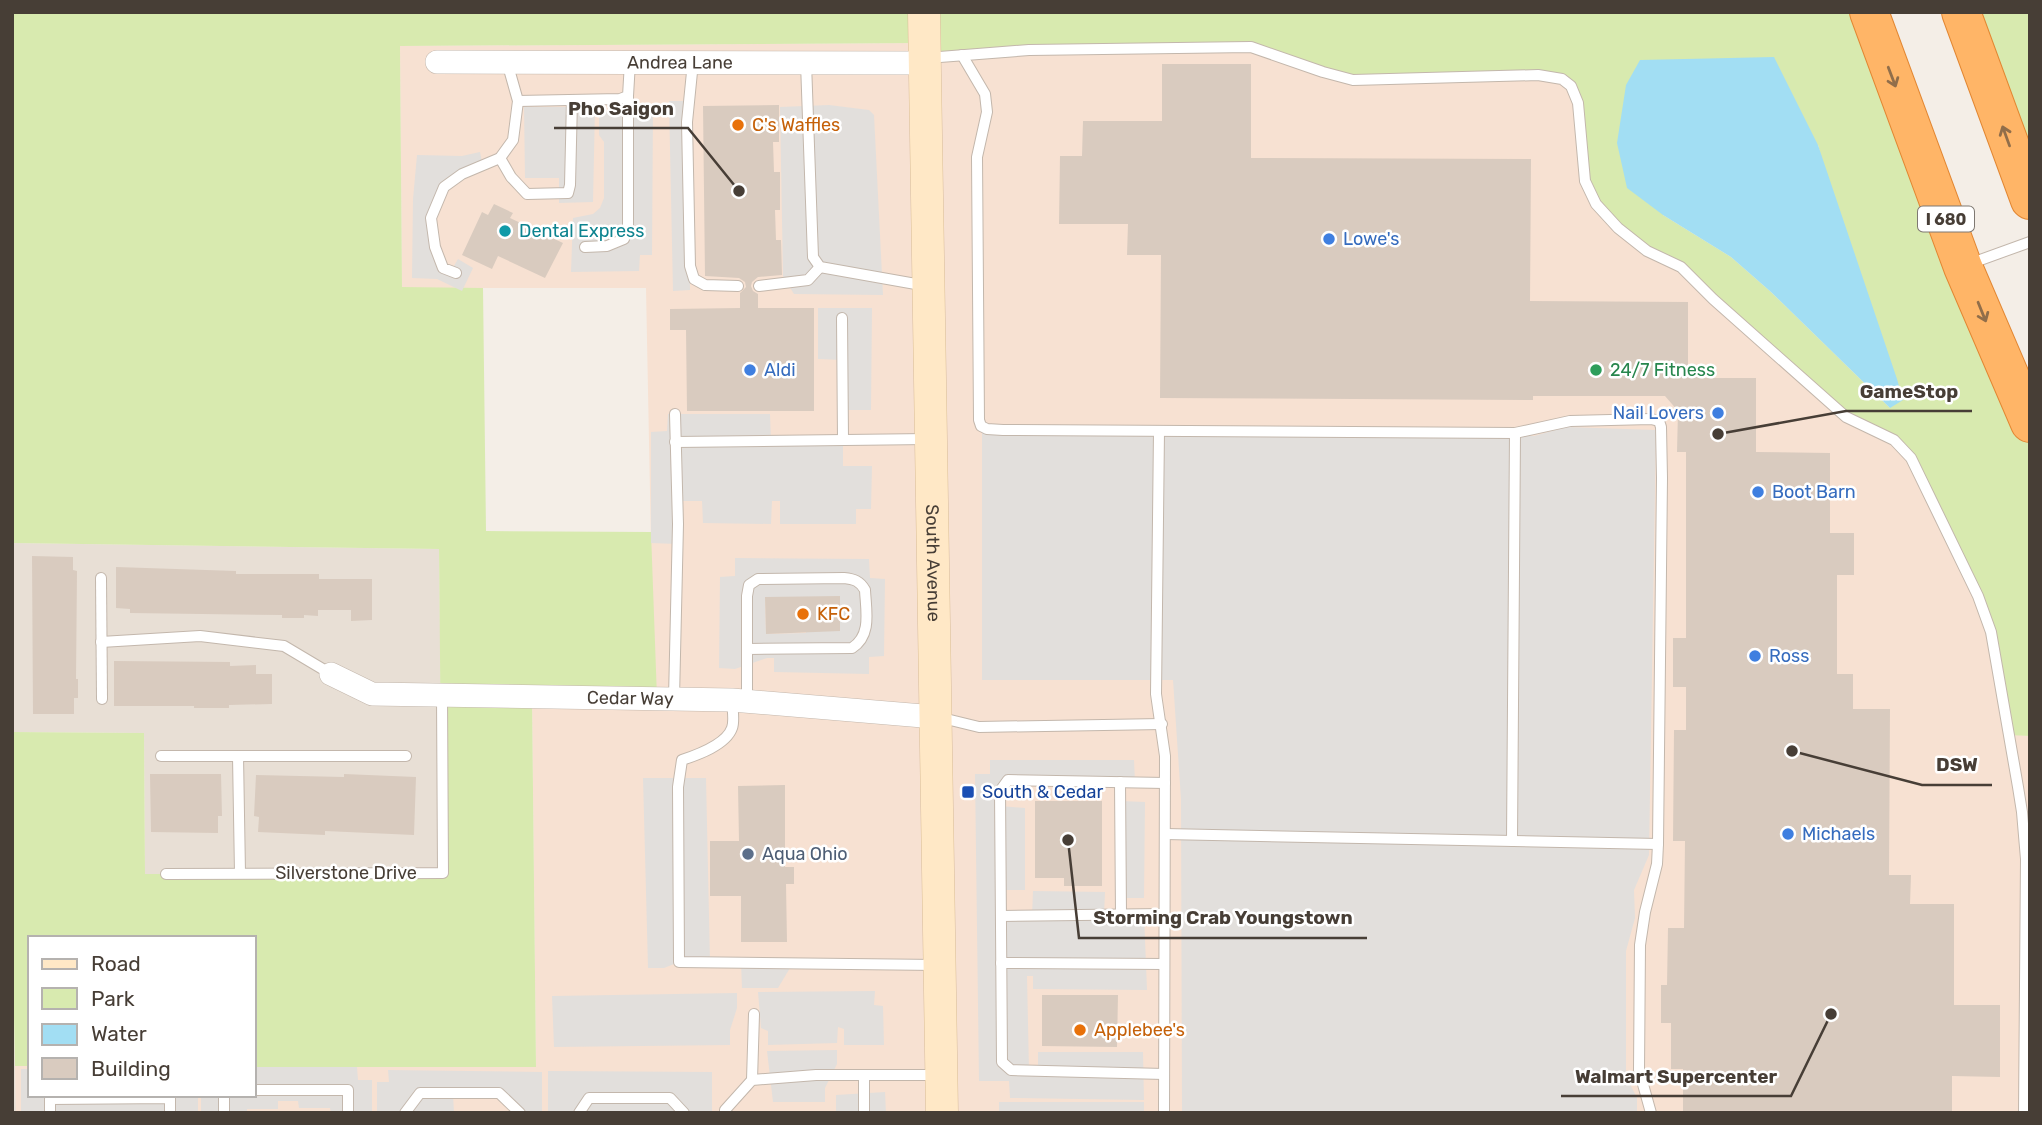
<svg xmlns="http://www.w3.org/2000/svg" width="2042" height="1125" viewBox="0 0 2042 1125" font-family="Rubik,sans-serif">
<rect width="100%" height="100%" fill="#f4eee7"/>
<g fill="#e8dfd5">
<polygon points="12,543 439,549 443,873 145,874 144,733 12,732"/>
<polygon points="12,917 15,1066 16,1113 12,1113"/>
</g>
<polygon fill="#f7e1d2" points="924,43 1251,47 1562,79 1681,267 1894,440 1911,458 1978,596 2008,734 2030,736 2030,1110 2025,1110 2024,1113 16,1113 15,1066 30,1066 30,1095 254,1095 254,1067 536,1067 532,696 651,543 646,288 402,288 400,46"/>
<g fill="#d8eaaf" fill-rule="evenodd">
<path d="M 12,12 L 1869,12 L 2030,423 L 2030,736 L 2008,735 L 1991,632 L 1911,458 L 1894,440 L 1846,417 L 1681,267 L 1618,228 L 1585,181 L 1578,103 L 1562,79 L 1353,80 L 1251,47 L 1029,50 L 924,63 L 924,43 L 400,46 L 402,287 L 483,288 L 486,531 L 651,532 L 657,698 L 532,697 L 536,1067 L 254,1067 L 254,938 L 30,938 L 30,1066 L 15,1066 L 12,917 L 12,732 L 144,733 L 145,874 L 442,873 L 439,549 L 12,543 ZM 1818,145 L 1890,408 L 1771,292 L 1731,257 L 1663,215 Z"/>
<polygon points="1961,12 2030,12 2030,200"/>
</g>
<g fill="#e2dfdc" fill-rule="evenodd">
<polygon points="669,101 689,101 687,122 690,290 673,291"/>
<polygon points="829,105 869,110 874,115 883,295 794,294 783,276 780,107"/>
<polygon points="524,107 595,107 593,202 559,203 559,178 525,178"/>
<polygon points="653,111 652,255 640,255 639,271 571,272 573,218 593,214 600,208 604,198 604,142 599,135 599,112"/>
<polygon points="480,152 483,166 444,187 431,218 435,247 451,271 458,259 473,268 462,291 437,279 412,278 413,199 417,155 462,156"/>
<polygon points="818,308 872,308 871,410 843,410 842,360 818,359"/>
<polygon points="668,414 770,414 771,441 843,440 843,466 872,466 871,509 856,509 856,524 780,524 780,501 772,501 771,524 703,523 702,501 677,501 677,544 651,543 651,432 667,431"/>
<polygon points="1566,427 1656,430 1649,855 1634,890 1635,918 1626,951 1626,1076 1637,1098 1637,1113 1182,1113 1181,799 1173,680 982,680 982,430 1534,436"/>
<path d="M 735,558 L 869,559 L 870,578 L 885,579 L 884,656 L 869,657 L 869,674 L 774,672 L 774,658 L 767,658 L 735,669 L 719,668 L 720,577 L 735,576 ZM 765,598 L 806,631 L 806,633 L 766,634 Z"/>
<polygon points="990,760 1134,760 1135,782 1008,780 1000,806 1025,808 1025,890 1001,890 1001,916 1032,916 1033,891 1105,892 1104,915 1144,914 1147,990 1033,989 1033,976 1027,976 1029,1070 1038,1070 1038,1052 1143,1052 1144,1100 1010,1098 1009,1081 979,1081 975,774 990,774"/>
<polygon points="643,778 706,778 710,962 679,962 664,968 648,968"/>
<polygon points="1120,801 1145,802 1144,898 1121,898"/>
<polygon points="741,963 793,963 778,988 742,988"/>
<polygon points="875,991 874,1005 883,1006 884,1045 844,1045 844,1029 838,1027 837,1043 768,1045 768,1031 761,1028 758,992"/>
<polygon points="737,993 737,1008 730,1030 730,1045 554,1047 552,996"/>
<polygon points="837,1050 837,1064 825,1088 825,1102 773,1102 767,1051"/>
<polygon points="254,1067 357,1067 358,1080 372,1080 372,1113 331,1113 330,1108 299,1108 298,1101 278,1101 278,1109 247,1109 247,1113 201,1113 201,1095 254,1095"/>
<polygon points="21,1069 30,1069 30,1095 198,1095 198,1113 21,1113"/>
<polygon points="388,1070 542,1072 542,1113 520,1113 499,1093 453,1094 454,1113 414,1113 414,1102 405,1113 377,1113 377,1082 389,1082"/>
<polygon points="548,1071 712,1072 712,1113 548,1113"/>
<polygon points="885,1092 886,1113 836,1113 836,1095"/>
<rect x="999" y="1102" width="145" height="11"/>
</g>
<polygon fill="#a2def3" points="1774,57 1818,145 1897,379 1903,400 1890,408 1771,292 1731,257 1663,215 1627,188 1617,143 1626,85 1640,60"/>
<g fill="#d9cbbf">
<polygon points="1162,64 1251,64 1251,158 1531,159 1530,301 1688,302 1688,369 1700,369 1700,378 1756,378 1756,452 1830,453 1830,533 1854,533 1854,575 1837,575 1837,674 1853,674 1853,709 1890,709 1889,875 1911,875 1910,904 1954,904 1954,1005 2000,1005 2000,1077 1952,1076 1952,1113 1683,1113 1683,1069 1671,1069 1671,1023 1661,1023 1661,985 1667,985 1668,928 1684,928 1685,841 1673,841 1674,730 1686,730 1686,687 1673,687 1673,638 1686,638 1686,452 1677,452 1678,411 1665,396 1533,396 1533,400 1160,398 1161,255 1127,255 1128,224 1059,224 1060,156 1082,156 1083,121 1162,121"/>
<polygon points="779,105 779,142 773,142 774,172 780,172 780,210 775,210 776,240 781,240 782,275 758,277 752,282 751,286 753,291 758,294 758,308 814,308 814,411 687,411 686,330 670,330 670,309 740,308 740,293 746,287 745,282 739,278 705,276 703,106"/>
<polygon points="494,204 513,213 510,218 563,243 545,278 498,256 492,269 462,255 482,212 488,215"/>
<polygon points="32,556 73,557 73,570 77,571 76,679 78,679 78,698 74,698 74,714 33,714"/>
<polygon points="116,567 236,571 236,574 319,574 319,579 372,579 372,620 351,621 351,610 318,610 318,616 304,615 304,618 282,618 282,615 130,613 130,609 116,608"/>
<polygon points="840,596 840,631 766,634 765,597"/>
<polygon points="114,661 230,662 230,666 256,665 256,674 272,674 272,704 229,705 229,708 194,708 194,706 114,706"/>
<polygon points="150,774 221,774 222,816 218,816 218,833 151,832"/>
<polygon points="344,774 416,777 414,835 325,831 325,835 258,832 259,817 254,816 256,775 344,777"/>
<polygon points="785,785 785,867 794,867 794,884 786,884 787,942 741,942 741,896 710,896 710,841 739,841 738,786"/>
<polygon points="1035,801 1102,801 1102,886 1064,886 1064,878 1035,878"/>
<polygon points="1042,995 1118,995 1117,1047 1042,1046"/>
</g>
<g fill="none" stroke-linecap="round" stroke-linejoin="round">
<defs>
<g id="lane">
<polyline points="962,55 985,94 987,112 977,157 979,420 981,426 987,429 1003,430 1515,433 1570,421 1651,419 1659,421 1661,427 1662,478 1658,844 1657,864 1645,912 1640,945 1639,1070 1651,1113"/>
<polyline points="927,58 1029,50 1251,47 1323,72 1353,80 1538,75 1562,79 1571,86 1578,103 1585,181 1596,204 1618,228 1647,251 1681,267 1713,299 1846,417 1894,440 1911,458 1978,596 1991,632 2018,787 2022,812 2026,859 2024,1113"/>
<polyline points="693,62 687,122 690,266 694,279 705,285 738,286"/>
<polyline points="806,63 813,257 820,267 927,286"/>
<polyline points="518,101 620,99 628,96 630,62"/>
<polyline points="500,158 511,177 527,194 568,193 570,185 572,100"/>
<polyline points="585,247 607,246 624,239 628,227 628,96"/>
<polyline points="1969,264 2030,242"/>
<polyline points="456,273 443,268 435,247 431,218 444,187 462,174 500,158 513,140 518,101 507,62"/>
<polyline points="759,286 808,280 820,267"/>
<polyline points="842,318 843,440"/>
<polyline points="1159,431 1156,694 1165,756 1164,1113"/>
<polyline points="675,442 928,439"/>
<polyline points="101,578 102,699"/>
<polyline points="101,642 200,636 284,646 331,674"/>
<polyline points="674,698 678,524 675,414"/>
<path d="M 732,700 C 732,708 735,720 732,728 C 726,745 697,755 682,760 L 678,787 L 679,962 L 937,965"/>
<path d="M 747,700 L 747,596 L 749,585 L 758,579 L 844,578 C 854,579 860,581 865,590 C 866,611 872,635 852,648 L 748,649"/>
<polyline points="938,717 979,727 1162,724"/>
<polyline points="161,756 406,756"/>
<polyline points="238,756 240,873"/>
<polyline points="1120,782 1121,915"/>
<polyline points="1165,834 1658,844"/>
<polyline points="1512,841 1515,433"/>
<polyline points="166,874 443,873 442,695"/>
<polyline points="1001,916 1164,914"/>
<polyline points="1001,963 1164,964"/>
<polyline points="1164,1074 1011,1070 1002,1062 1000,791 1008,780 1165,783"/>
<polyline points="864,1075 864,1113"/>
<polyline points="752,1080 754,1014"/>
<polyline points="254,1090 348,1090 348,1113"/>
<polyline points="224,1095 224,1113"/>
<polyline points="50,1113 50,1099 170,1098 170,1113"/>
<polyline points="405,1113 420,1093 499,1093 520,1113"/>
<polyline points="579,1113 589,1098 670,1098 684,1113"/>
<polyline points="725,1113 725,1110 752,1080 816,1075 939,1075"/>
</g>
<g id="street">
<path id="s1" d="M 437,62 L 924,63"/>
<path id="s2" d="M 331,674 L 372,694 L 732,700 L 935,717"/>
</g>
<g id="secondary">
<path id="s3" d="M 924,12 L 942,1113"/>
</g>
<g id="highway">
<polyline points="1869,12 1963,267 2030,423"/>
<polyline points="1961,12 2030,200"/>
</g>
</defs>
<use href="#lane" stroke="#c3b7ac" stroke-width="12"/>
<use href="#street" stroke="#c3b7ac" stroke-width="24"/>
<use href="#secondary" stroke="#d9bd98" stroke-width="33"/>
<use href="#highway" stroke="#e28733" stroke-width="40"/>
<use href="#lane" stroke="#fff" stroke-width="10"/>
<use href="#street" stroke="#fff" stroke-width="23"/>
<use href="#secondary" stroke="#ffe8c6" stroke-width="32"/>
<use href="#highway" stroke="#ffb567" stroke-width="38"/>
</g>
<defs><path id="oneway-shaft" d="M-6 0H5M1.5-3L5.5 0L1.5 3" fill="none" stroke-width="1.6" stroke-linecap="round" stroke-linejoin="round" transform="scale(1.75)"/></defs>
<g stroke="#916e4a">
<use href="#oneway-shaft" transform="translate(1892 77) rotate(69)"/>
<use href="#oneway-shaft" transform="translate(2006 136) rotate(-110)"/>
<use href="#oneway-shaft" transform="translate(1982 312) rotate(68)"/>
</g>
<g fill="#e8710a" stroke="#fff" stroke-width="2.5">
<circle cx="738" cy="125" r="7"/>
<circle cx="803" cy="614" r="7"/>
<circle cx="1080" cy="1030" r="7"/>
</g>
<circle fill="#0f9aa8" stroke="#fff" stroke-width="2.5" cx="505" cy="231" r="7"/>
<g fill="#3f7fe0" stroke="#fff" stroke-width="2.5">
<circle cx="1329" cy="239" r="7"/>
<circle cx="750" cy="370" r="7"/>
<circle cx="1718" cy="413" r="7"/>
<circle cx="1758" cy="492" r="7"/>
<circle cx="1755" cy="656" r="7"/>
<circle cx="1788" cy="834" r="7"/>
</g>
<circle fill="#2e9e5b" stroke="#fff" stroke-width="2.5" cx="1596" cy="370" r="7"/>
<rect fill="#1a4fb4" stroke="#fff" stroke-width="2.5" x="961" y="785" width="14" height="14" rx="3.5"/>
<circle fill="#5c6f8a" stroke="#fff" stroke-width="2.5" cx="748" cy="854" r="7"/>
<g text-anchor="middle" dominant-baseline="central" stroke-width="5" stroke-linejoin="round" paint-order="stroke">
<rect fill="#fff" stroke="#7e7872" stroke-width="2" x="1918" y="206.5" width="56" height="25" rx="5"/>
<g font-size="16" font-weight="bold" fill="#473e36">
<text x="1946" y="219">I 680</text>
</g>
<g font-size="18" fill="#473e36" stroke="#fff">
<text stroke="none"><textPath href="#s1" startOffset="243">Andrea Lane</textPath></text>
<text stroke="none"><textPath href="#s3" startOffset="551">South Avenue</textPath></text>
<text stroke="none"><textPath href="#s2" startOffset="304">Cedar Way</textPath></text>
<text x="346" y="873">Silverstone Drive</text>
</g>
<g font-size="18" fill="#c56008" stroke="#fff" text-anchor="start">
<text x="752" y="125">C's Waffles</text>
<text x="817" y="614">KFC</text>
<text x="1094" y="1030">Applebee's</text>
</g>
<g font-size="18" fill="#0d838f" stroke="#fff" text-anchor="start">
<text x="519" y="231">Dental Express</text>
</g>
<g font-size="18" fill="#366cbe" stroke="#fff" text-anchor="start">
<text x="1343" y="239">Lowe's</text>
<text x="764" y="370">Aldi</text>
<text x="1704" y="413" text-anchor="end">Nail Lovers</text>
<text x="1772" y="492">Boot Barn</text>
<text x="1769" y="656">Ross</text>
<text x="1802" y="834">Michaels</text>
</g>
<g font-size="18" fill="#27864d" stroke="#fff" text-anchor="start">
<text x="1610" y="370">24/7 Fitness</text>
</g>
<g font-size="18" fill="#164399" stroke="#fff" text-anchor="start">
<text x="982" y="792">South &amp; Cedar</text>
</g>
<g font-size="18" fill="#4e5e75" stroke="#fff" text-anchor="start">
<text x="762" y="854">Aqua Ohio</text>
</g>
</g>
<path fill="none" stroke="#473e36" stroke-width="2.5" d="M739 191L688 128H554M1718 434L1846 411H1972M1792 751L1922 785H1992M1068 840L1079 938H1367M1831 1014L1791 1096H1561"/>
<g fill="#473e36" stroke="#fff" stroke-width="2.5">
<circle cx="739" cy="191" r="7"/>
<circle cx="1718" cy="434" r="7"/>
<circle cx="1792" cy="751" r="7"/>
<circle cx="1068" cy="840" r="7"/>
<circle cx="1831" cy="1014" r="7"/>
</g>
<g font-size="19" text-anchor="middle" font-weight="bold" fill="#473e36" stroke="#fff" stroke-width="5" stroke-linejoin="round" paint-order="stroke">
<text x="621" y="115">Pho Saigon</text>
<text x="1909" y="398">GameStop</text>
<text x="1957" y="771">DSW</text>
<text x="1223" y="924">Storming Crab Youngstown</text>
<text x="1676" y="1083">Walmart Supercenter</text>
</g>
<rect width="2042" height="1125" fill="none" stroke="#473e36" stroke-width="28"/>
<rect x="28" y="936" width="228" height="161" fill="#ffffff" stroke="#b5b2af" stroke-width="2"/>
<rect x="42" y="959" width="35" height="10" fill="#ffe8c6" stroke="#b5b2af" stroke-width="2"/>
<text x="91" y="971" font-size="21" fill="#473e36">Road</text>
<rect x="42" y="988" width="35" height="21" fill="#d8eaaf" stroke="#b5b2af" stroke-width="2"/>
<text x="91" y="1006" font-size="21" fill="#473e36">Park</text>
<rect x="42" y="1024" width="35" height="21" fill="#a2def3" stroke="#b5b2af" stroke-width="2"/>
<text x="91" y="1041" font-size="21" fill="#473e36">Water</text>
<rect x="42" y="1058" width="35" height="21" fill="#d9cbbf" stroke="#b5b2af" stroke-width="2"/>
<text x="91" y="1076" font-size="21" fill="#473e36">Building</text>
</svg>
